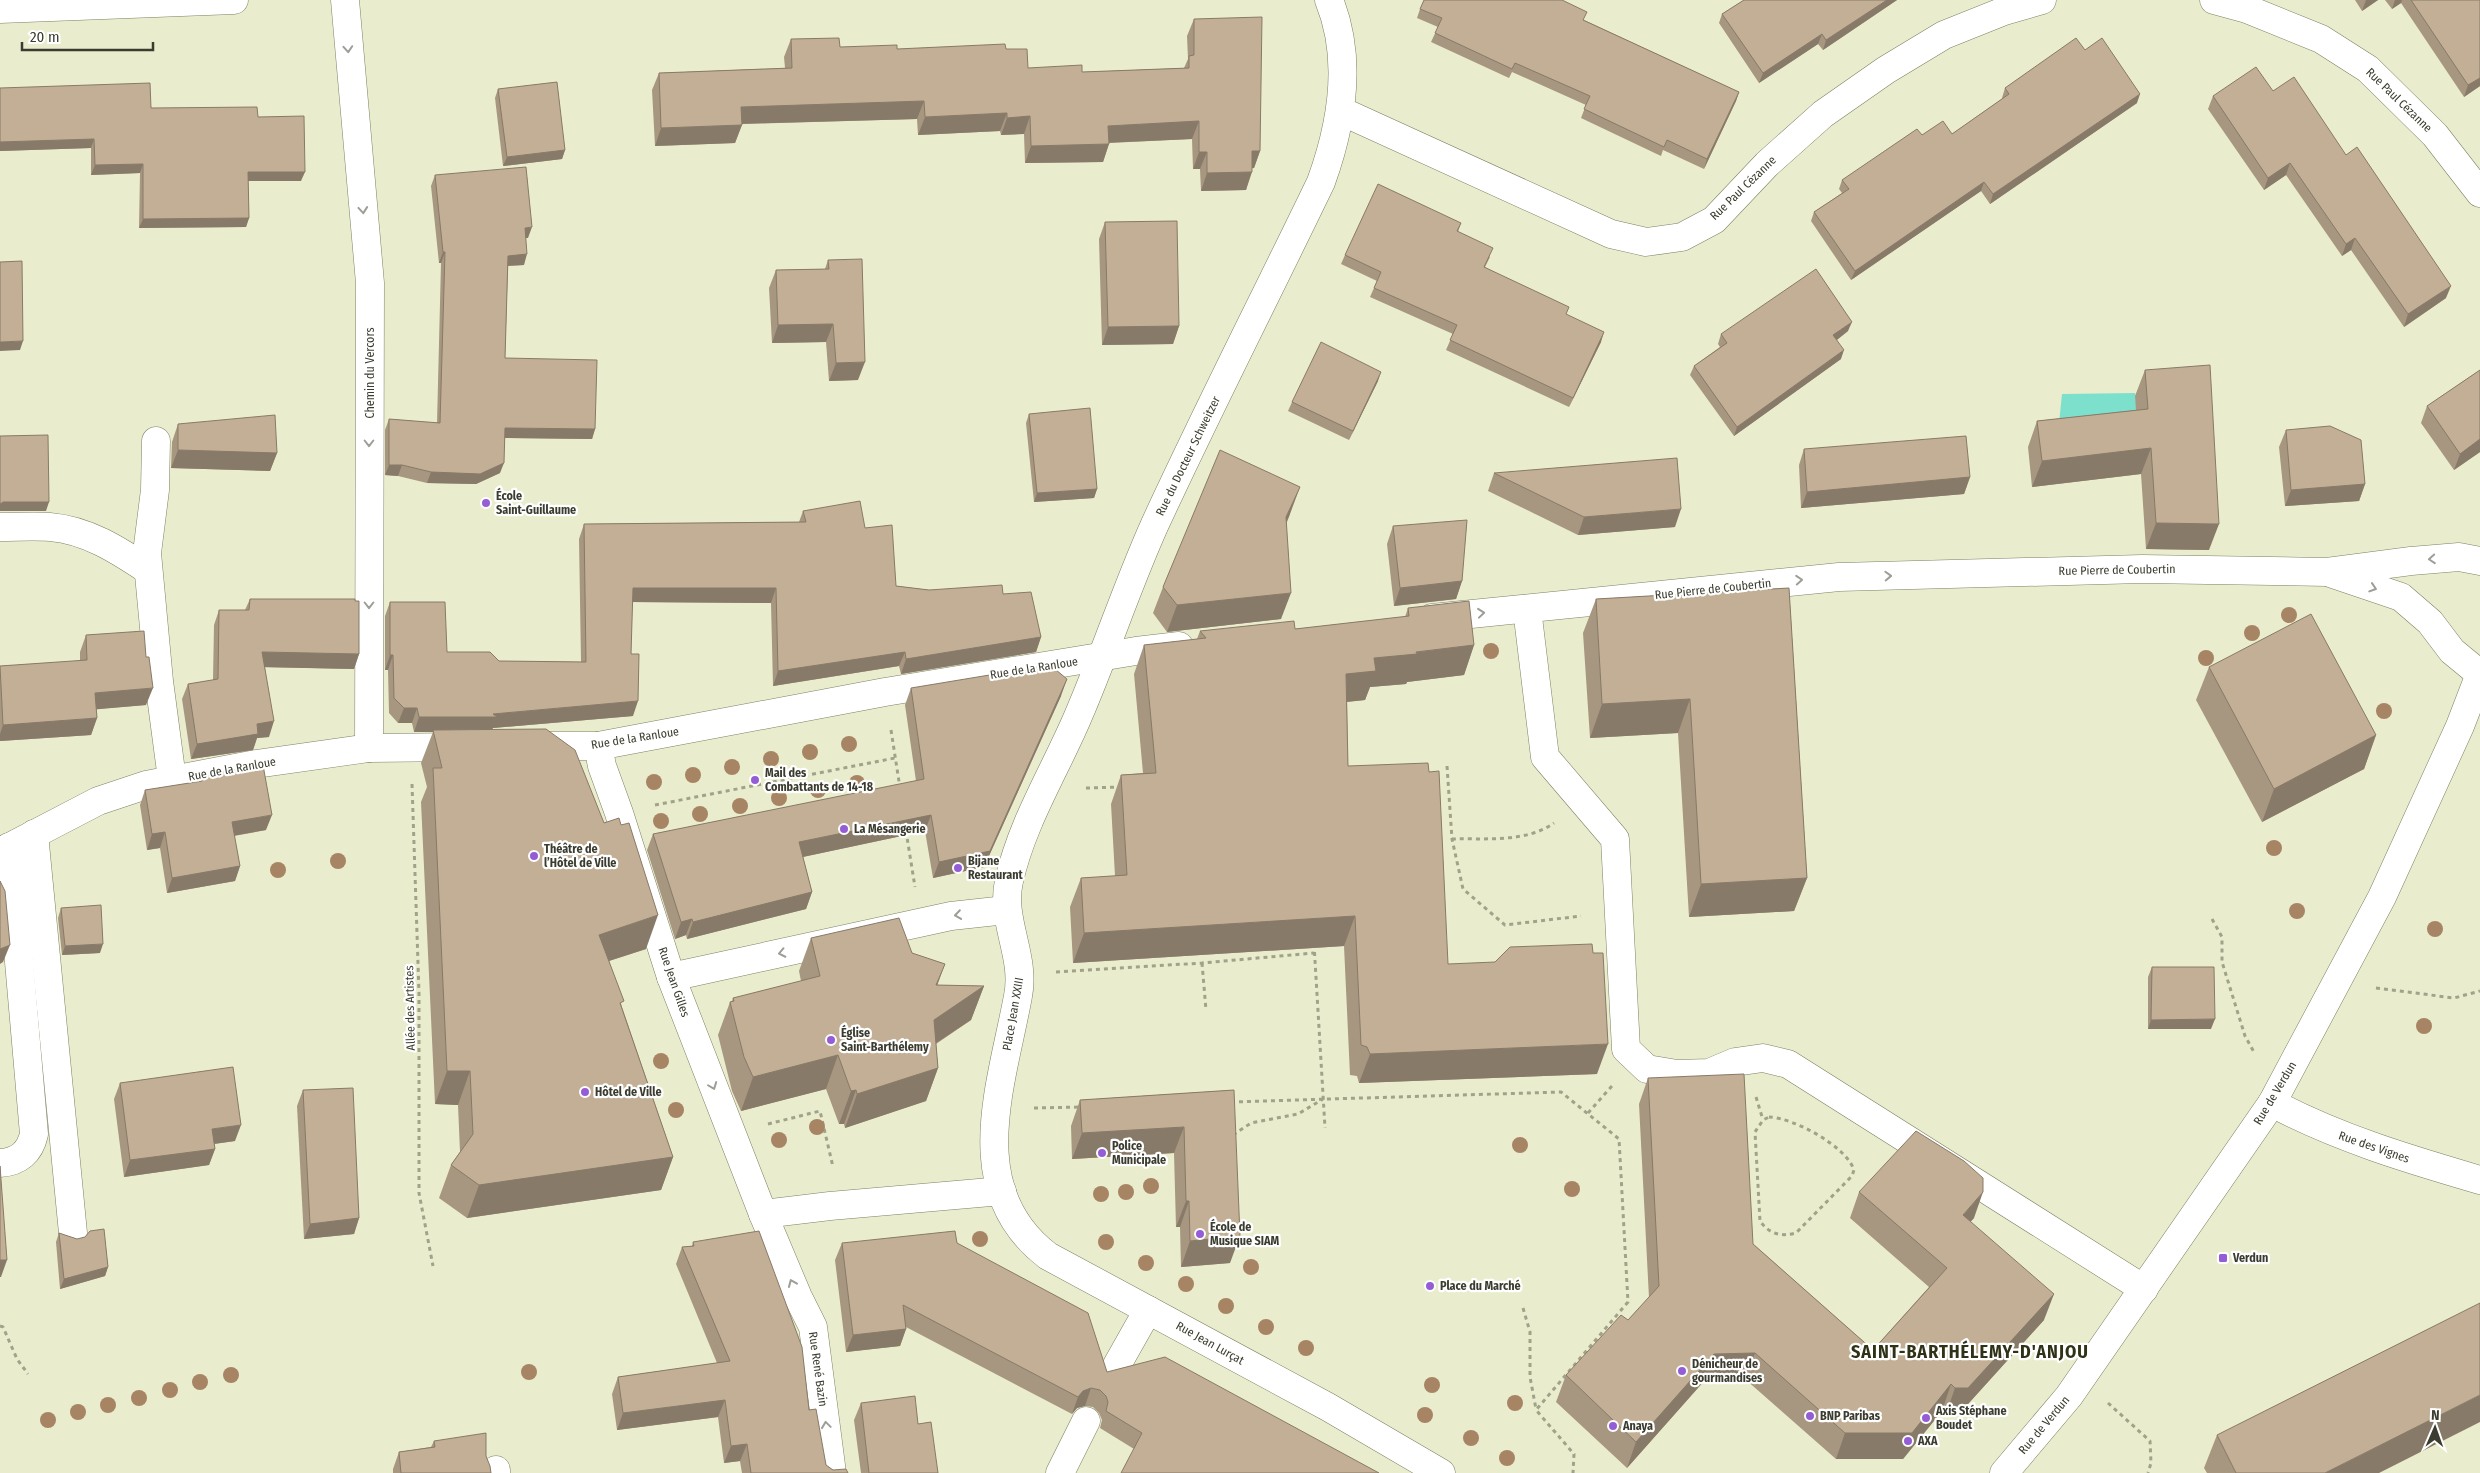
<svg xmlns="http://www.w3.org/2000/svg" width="2480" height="1473" viewBox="0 0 2480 1473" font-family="'Fira Sans Condensed',sans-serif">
<rect width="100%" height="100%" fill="#eaedcd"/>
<polygon fill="#7de0cc" points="2135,393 2139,435 2057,443 2062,394"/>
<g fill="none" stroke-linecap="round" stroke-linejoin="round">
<defs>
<g id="minor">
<polyline points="345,0 370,283 369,748"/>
<path d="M 1329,0 C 1353,59 1342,124 1321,182 C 1266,296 1208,409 1155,524 C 1127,586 1106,651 1079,714 C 1056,769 1022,822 1009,881 C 1000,920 1026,956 1018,996 C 1002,1084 961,1190 1048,1256 L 1328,1407 L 1441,1473"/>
<polyline points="2214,0 2247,9 2321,39 2368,69 2435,135 2480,193"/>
<polyline points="0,9 234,0"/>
<polyline points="1341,111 1611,234 1646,242 1682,237 1714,220 1767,164 1823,114 1886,70 1944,35 2004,11 2042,0"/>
<polyline points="156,441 155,490 147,553 159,681 172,779"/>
<path d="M 0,527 C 17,527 34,526 50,527 C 87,530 118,550 148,570"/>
<polyline points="2333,574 2401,597 2430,622 2452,651 2480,674"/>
<polyline points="1527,609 1545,757 1615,839 1626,1049 1647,1069 1677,1074 1709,1073 1735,1062 1763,1058 1788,1064 2144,1289"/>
<polyline points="1432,618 1839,577 2142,569 2327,572 2411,561 2459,557 2480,561"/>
<polyline points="533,746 598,746 885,692 1136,651 1179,646"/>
<polyline points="598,746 602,766 619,813 671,977 763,1214 798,1297 813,1327 832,1473"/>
<polyline points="34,834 73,1233"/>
<polyline points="0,852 98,801 146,785 256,764 369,748 465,747"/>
<polyline points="671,977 951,916 1006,910"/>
<path d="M 2272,1103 C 2338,1138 2408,1159 2480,1180"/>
<path d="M 0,1163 C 19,1162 30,1152 34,1134 L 9,847"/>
<polyline points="763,1214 830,1206 1002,1191"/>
<polyline points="1117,1365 1148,1310"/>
<polyline points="496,1470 496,1473"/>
<polyline points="1060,1473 1086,1421"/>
<polyline points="2004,1473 2069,1396 2272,1103 2382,897 2460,726 2480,674"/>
</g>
</defs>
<use href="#minor" stroke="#7d8062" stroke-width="29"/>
<g stroke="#a0a28a" stroke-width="3" stroke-dasharray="4 4" stroke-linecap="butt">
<polyline points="891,730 900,788"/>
<polyline points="1447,766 1452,839 1463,889 1505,925 1581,916"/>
<polyline points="412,784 419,993 419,1193 433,1266"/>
<polyline points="1086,788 1120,787"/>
<polyline points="655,805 895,758"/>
<polyline points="906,831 915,887"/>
<path d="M 1452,839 C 1485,838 1526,843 1554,823"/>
<polyline points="2212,919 2222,937 2222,962 2245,1036 2255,1054"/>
<polyline points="1314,944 1325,1128"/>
<polyline points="1202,963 1206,1010"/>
<polyline points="1056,972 1202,963 1314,953"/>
<polyline points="2376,988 2454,998 2480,991"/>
<polyline points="1756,1097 1763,1120"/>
<polyline points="1231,1102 1561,1092 1619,1139 1628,1302 1536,1410 1574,1454 1573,1473"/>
<polyline points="1034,1108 1080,1107"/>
<polyline points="1588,1113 1612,1086"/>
<path d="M 1769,1117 C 1794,1118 1846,1146 1854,1170 L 1852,1176 L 1796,1233 C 1781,1237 1769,1234 1760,1221 L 1755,1132 L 1763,1120 Z"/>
<polyline points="768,1124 820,1111 833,1167"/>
<polyline points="1233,1135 1251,1123 1298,1114 1323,1099"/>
<polyline points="1523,1308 1530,1332 1530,1377 1536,1409"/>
<polyline points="0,1326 3,1327 17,1359 28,1374"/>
<polyline points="2108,1403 2150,1441 2151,1463 2148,1473"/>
</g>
<use href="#minor" stroke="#fff" stroke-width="28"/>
</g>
<g fill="#a78463">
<circle cx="2289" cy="615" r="8"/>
<circle cx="2252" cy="633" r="8"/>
<circle cx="1491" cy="651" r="8"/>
<circle cx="2206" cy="658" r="8"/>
<circle cx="2384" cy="711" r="8"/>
<circle cx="849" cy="744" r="8"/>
<circle cx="810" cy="752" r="8"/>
<circle cx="771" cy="759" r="8"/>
<circle cx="732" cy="767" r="8"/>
<circle cx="693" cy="775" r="8"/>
<circle cx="654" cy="782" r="8"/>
<circle cx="857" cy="783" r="8"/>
<circle cx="818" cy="790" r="8"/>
<circle cx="779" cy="798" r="8"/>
<circle cx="740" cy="806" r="8"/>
<circle cx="700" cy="814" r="8"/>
<circle cx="661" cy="821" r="8"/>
<circle cx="2274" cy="848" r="8"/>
<circle cx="338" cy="861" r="8"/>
<circle cx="278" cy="870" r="8"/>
<circle cx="2297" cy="911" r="8"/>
<circle cx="2435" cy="929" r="8"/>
<circle cx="2424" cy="1026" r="8"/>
<circle cx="661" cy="1061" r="8"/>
<circle cx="676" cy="1110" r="8"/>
<circle cx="817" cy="1127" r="8"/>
<circle cx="779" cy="1140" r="8"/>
<circle cx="1520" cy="1145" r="8"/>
<circle cx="1151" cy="1186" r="8"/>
<circle cx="1572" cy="1189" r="8"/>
<circle cx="1126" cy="1192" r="8"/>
<circle cx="1101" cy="1194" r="8"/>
<circle cx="980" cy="1239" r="8"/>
<circle cx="1106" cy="1242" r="8"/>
<circle cx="1146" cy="1263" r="8"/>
<circle cx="1251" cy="1267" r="8"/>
<circle cx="1186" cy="1284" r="8"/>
<circle cx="1226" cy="1306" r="8"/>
<circle cx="1266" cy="1327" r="8"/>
<circle cx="1306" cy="1348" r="8"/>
<circle cx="529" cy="1372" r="8"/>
<circle cx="231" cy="1375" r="8"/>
<circle cx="200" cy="1382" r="8"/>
<circle cx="1432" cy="1385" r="8"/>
<circle cx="170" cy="1390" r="8"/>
<circle cx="139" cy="1398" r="8"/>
<circle cx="1515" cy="1403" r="8"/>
<circle cx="108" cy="1405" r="8"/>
<circle cx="78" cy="1412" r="8"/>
<circle cx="1425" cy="1415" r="8"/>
<circle cx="48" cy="1420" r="8"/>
<circle cx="1471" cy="1438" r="8"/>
<circle cx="1507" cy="1458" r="8"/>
</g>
<g fill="#a79680">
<polygon points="1744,0 1897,0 1823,50 1818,44 1759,83 1719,23 1722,14"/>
<polygon points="2355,0 2378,0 2362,11"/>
<polygon points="2385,0 2480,0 2480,86 2464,97 2401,3 2392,9"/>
<polygon points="1420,9 1584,20 1739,92 1736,101 1704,169 1663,150 1661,156 1581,118 1586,105 1512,72 1509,78 1431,42 1438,27 1417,18"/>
<polygon points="1194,19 1260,151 1254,168 1252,168 1246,190 1201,191 1200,169 1193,169 1192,139 1109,143 1103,162 1025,163 1024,134 1001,135 1000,131 918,135 917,119 742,124 735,143 655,146 652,90 659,73 785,68 784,57 791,39 840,47 897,49 1006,49 1028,68 1082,72 1184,68 1188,59 1187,36"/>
<polygon points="2085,50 2137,103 1990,204 1981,191 1851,280 1811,221 1814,212 1842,193 1839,189 1842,180 1922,135 1952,134 2002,99 2002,98 2005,88"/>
<polygon points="0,88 151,108 258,117 301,181 248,181 249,218 246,227 139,228 140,173 91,175 91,148 0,151"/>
<polygon points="498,89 565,150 562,159 503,166 495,98"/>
<polygon points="2273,91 2346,155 2446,298 2404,327 2351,250 2342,256 2286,175 2264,190 2208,109 2213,96"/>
<polygon points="435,175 528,238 526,238 524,265 508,266 505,358 595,429 592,439 505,438 500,473 476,484 427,483 398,476 385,475 385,430 389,419 437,423 441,263 439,263 431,186"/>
<polygon points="1105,222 1179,326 1173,344 1102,345 1099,239"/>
<polygon points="1461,223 1458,232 1490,257 1485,267 1566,315 1601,342 1569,407 1446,350 1453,334 1370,297 1377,281 1341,264 1345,255"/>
<polygon points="828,260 858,380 829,381 826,342 772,343 769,288 776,270 825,269"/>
<polygon points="1848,331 1837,340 1841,359 1734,436 1690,375 1694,366 1720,347 1718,344 1721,334"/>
<polygon points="2145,370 2209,550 2146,549 2141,474 2032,487 2028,447 2037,421 2136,410 2135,396"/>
<polygon points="2480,370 2480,452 2454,470 2421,423 2427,406"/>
<polygon points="1378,381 1349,440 1288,411 1292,402"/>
<polygon points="1029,414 1097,489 1094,498 1034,502 1026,423"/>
<polygon points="178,424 277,453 270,471 171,468 172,442"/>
<polygon points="2286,430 2365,484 2359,501 2285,506 2279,447"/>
<polygon points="1804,449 1970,477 1964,494 1801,508 1799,465"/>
<polygon points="1494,473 1675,527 1578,535 1488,491"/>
<polygon points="803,511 865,528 896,586 929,590 1003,594 1041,637 1036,652 901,674 899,666 773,686 771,603 632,602 631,654 633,716 493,728 492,729 646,949 609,961 622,1007 673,1157 661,1190 467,1218 439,1198 451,1165 460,1152 458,1105 435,1104 421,802 427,787 421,763 433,732 414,732 412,723 398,723 389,713 388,670 385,670 385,616 390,602 447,652 499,661 581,662 579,539 584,524 799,522"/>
<polygon points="1290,514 1287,522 1281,619 1167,632 1153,613 1163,587"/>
<polygon points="1393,526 1462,581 1456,599 1394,606 1387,544"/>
<polygon points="1789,588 1807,878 1794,911 1689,917 1678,733 1590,738 1583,633 1596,599"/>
<polygon points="250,599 359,654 354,669 265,667 269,737 257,738 253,750 191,759 182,699 188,684 213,680 214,625 219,610 245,610"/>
<polygon points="1408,608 1474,645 1464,675 1407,682 1406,684 1370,687 1365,700 1347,702 1348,766 1448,964 1597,1074 1359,1083 1357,1076 1350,1075 1344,946 1073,963 1070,907 1081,878 1115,876 1111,804 1121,775 1143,773 1134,674 1144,645 1197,639 1200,631 1295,629 1405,617"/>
<polygon points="86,635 146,705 96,709 97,718 91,735 0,741 0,666 80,661 80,652"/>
<polygon points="2209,667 2376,735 2364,769 2262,822 2196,700"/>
<polygon points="911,688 1061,696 984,867 933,878 925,831 803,857 812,892 806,909 687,939 686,935 675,939 647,850 653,834 916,781 905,705"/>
<polygon points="201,775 266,830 234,836 240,866 235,881 167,893 160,848 147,850 140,805 145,790 199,782"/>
<polygon points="61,908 100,953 62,955 58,918"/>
<polygon points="811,938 912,953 938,985 984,986 971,1020 936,1044 938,1068 926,1101 845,1128 844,1124 839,1124 826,1089 741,1111 732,1091 718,1035 730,1002 732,1001 733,998 801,981 799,971"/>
<polygon points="2152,967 2211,1029 2148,1029 2148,977"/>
<polygon points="1648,1078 1753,1244 1873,1350 1929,1287 1850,1218 1859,1192 1974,1218 1970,1222 2044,1320 1959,1414 1946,1414 1942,1411 1903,1459 1836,1459 1745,1379 1705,1380 1627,1468 1556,1402 1566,1375 1628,1320 1649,1298 1639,1104"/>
<polygon points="120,1083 235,1141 214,1144 215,1149 209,1165 124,1177 114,1099"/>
<polygon points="303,1090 359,1218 354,1234 304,1239 297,1106"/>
<polygon points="1234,1090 1230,1263 1181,1267 1180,1227 1176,1227 1174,1153 1072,1159 1071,1126 1080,1100"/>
<polygon points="59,1233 108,1267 105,1276 60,1289 56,1242"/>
<polygon points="693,1242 809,1410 826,1465 833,1470 848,1473 742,1473 740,1461 724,1463 718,1417 617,1430 612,1394 618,1377 717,1363 676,1264 682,1247 692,1246"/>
<polygon points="842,1243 957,1243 1107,1372 1379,1473 1134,1449 1100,1428 1102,1420 1099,1413 1093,1407 1085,1406 1077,1408 1072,1414 906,1327 906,1329 900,1346 846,1352 835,1260"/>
<polygon points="861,1403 918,1424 938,1473 861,1473 854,1420"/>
<polygon points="2217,1435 2379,1473 2207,1473 2204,1468"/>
<polygon points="434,1441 486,1456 491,1473 393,1473 393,1469 399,1452 431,1447"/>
</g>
<g fill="#887a68">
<polygon points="1887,0 1897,0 1823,50 1826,40"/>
<polygon points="2366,0 2378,0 2362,11"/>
<polygon points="2395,0 2402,0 2401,3 2392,9"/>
<polygon points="1822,34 1818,44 1759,83 1763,73"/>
<polygon points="2480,78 2480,86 2464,97 2468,85"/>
<polygon points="1739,92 1736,101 1704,169 1707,159"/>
<polygon points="2140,94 2137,103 1990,204 1993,194"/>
<polygon points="924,101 917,119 735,124 741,107"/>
<polygon points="1007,113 1000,131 918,135 925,117"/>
<polygon points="1030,116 1024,134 1001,135 1007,118"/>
<polygon points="1199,121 1192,139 1102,143 1108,126"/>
<polygon points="742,125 735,143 655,146 661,128"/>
<polygon points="94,139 91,148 0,151 0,142"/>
<polygon points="1109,144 1103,162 1025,163 1031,146"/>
<polygon points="565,150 562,159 503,166 507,157"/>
<polygon points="1252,151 1260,151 1254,168 1246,169"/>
<polygon points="1199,152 1207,152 1200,169 1193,169"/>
<polygon points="2290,163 2286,175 2264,190 2268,178"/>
<polygon points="143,164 140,173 91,175 95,165"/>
<polygon points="248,172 305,172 301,181 245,181"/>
<polygon points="1252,172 1246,190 1201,191 1207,173"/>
<polygon points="1984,182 1981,191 1851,280 1855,271"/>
<polygon points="249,218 246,227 139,228 143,219"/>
<polygon points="532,227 528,238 521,238 525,228"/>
<polygon points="2355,238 2351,250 2342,256 2346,244"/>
<polygon points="443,252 445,252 441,263 439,263"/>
<polygon points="527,254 524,265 504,266 508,256"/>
<polygon points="2451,286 2446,298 2404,327 2408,314"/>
<polygon points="1852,322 1848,331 1830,345 1833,335"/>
<polygon points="833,324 826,342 772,343 778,325"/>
<polygon points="1179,326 1173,344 1102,345 1108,327"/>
<polygon points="1604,332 1601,342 1569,407 1573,398"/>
<polygon points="23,341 20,350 0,351 0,342"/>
<polygon points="1844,350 1841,359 1734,436 1737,427"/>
<polygon points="865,362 858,380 829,381 836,363"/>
<polygon points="1381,372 1378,381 1349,440 1353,431"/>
<polygon points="505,428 595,429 592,439 501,438"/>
<polygon points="2480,439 2480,452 2454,470 2460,454"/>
<polygon points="2151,448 2141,474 2032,487 2042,461"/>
<polygon points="178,450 277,453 270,471 171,468"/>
<polygon points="504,463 500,473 476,484 427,483 431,472"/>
<polygon points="389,465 402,465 398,476 385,475"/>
<polygon points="1970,477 1964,494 1801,508 1807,492"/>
<polygon points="2365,484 2359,501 2285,506 2291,490"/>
<polygon points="1300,487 1290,514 1277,544 1286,517"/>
<polygon points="1097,489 1094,498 1034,502 1037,493"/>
<polygon points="3,502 49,502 46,511 0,511 0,504"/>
<polygon points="1681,509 1675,527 1578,535 1584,517"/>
<polygon points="2156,523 2219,524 2209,550 2146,549"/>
<polygon points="1462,581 1456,599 1394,606 1400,588"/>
<polygon points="633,588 776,588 771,603 628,602"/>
<polygon points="1291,593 1281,619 1167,632 1177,605"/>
<polygon points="1041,637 1036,652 901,674 906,659"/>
<polygon points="1474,645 1464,675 1407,682 1406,684 1370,687 1365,700 1335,703 1346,674 1374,658"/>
<polygon points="262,652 359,654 354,669 257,667"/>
<polygon points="905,652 899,666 773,686 778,671"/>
<polygon points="390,655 393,655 388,670 385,670"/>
<polygon points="1067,679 1061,696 984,867 933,878 939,862"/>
<polygon points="153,688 146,705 89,710 95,693"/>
<polygon points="1690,699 1678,733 1590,738 1602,704"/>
<polygon points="638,701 633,716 493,728 491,731 433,730 433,732 414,732 419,717 493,714"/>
<polygon points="404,708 417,708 412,723 398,723"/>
<polygon points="97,718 91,735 0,741 0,734 3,725"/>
<polygon points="274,721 269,737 257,738 253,750 191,759 197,744 257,724"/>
<polygon points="2376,735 2364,769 2262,822 2274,789"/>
<polygon points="272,815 266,830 226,837 232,822"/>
<polygon points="931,815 925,831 793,859 799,842"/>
<polygon points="165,832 160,848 147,850 152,834"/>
<polygon points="240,866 235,881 167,893 172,878"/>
<polygon points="1807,878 1794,911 1689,917 1701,884"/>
<polygon points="812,892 806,909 687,939 693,922"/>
<polygon points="658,915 646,949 587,968 599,935"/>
<polygon points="1355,916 1344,946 1073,963 1084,933"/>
<polygon points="692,919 686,935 675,939 681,922"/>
<polygon points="103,944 100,953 62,955 65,946"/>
<polygon points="10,945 3,962 0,964 0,949"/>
<polygon points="945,964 933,997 936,985"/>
<polygon points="984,986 971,1020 921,1053 934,1020"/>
<polygon points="2215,1019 2211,1029 2148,1029 2151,1020"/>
<polygon points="1608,1044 1597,1074 1359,1083 1370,1054"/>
<polygon points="838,1055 826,1089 741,1111 753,1077"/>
<polygon points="938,1068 926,1101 845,1128 857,1094"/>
<polygon points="447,1071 470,1071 458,1105 435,1104"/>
<polygon points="856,1090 844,1124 839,1124 851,1091"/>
<polygon points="241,1125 235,1141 206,1145 212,1129"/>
<polygon points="1184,1127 1174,1153 1072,1159 1082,1133"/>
<polygon points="215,1149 209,1165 124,1177 130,1160"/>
<polygon points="673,1157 661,1190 467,1218 479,1185"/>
<polygon points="1983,1192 1974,1218 1953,1241 1963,1215"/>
<polygon points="1186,1201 1189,1201 1180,1227 1176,1227"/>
<polygon points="359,1218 354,1234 304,1239 310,1224"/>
<polygon points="1240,1236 1230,1263 1181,1267 1190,1241"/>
<polygon points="0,1260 7,1260 1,1277 0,1277"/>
<polygon points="108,1267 105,1276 60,1289 64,1279"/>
<polygon points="2054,1294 2044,1320 1959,1414 1946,1414 1955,1388"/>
<polygon points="906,1329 900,1346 846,1352 853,1335"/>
<polygon points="1755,1353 1745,1379 1705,1380 1627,1468 1636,1442 1714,1354"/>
<polygon points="1951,1384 1942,1411 1903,1459 1836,1459 1845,1433"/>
<polygon points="1091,1388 1085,1406 1077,1408 1072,1414 1078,1397 1083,1391"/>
<polygon points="2480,1395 2480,1422 2379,1473 2325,1473"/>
<polygon points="725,1400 718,1417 617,1430 623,1413"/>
<polygon points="747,1444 740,1461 724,1463 731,1446"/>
</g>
<g fill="#c2af95" stroke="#887a68">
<polygon points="1424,0 1562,0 1587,12 1583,20 1739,92 1707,159 1667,140 1664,147 1584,109 1590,96 1515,63 1512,69 1435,33 1442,18 1420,9"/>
<polygon points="1744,0 1887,0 1826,40 1822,34 1763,73 1722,14"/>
<polygon points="2411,0 2480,0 2480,78 2468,85"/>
<polygon points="1262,17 1260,151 1252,151 1252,172 1207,173 1207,152 1199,152 1199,121 1108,126 1109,144 1031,146 1030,116 1007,118 1007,113 925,117 924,101 741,107 742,125 661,128 659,73 792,68 791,39 839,38 840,47 897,45 897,49 1005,44 1006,49 1027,49 1028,68 1082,65 1082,72 1189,68 1189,56 1194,55 1194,19"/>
<polygon points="2076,38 2085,50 2102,38 2140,94 1993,194 1984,182 1855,271 1814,212 1849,189 1842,180 1917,129 1922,135 1943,121 1952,134 2009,94 2005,88"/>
<polygon points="2256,67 2273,91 2294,77 2346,155 2357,147 2451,286 2408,314 2355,238 2346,244 2290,163 2268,178 2213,96"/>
<polygon points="557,82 565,150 507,157 498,89"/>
<polygon points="150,83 151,108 257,107 258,117 304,116 305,172 248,172 249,218 143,219 143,164 95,165 94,139 0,142 0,88"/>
<polygon points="526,167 532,227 525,228 527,254 508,256 505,358 597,360 595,429 505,428 504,463 480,474 431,472 402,465 389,465 389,419 440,423 445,252 443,252 435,175"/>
<polygon points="1378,184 1461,223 1457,231 1493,248 1484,267 1569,307 1566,314 1604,332 1573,398 1450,340 1457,325 1374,288 1381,272 1345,255"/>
<polygon points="1177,221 1179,326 1108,327 1105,222"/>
<polygon points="862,259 865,362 836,363 833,324 778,325 776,270 829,269 828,260"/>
<polygon points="22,261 23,341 0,342 0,262"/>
<polygon points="1816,269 1852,322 1833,335 1844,350 1737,427 1694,366 1727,343 1721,334"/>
<polygon points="1321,342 1381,372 1353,431 1292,402"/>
<polygon points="2210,365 2219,524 2156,523 2151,448 2042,461 2037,421 2148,409 2145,370"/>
<polygon points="2480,370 2480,439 2460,454 2427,406"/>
<polygon points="1090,408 1097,489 1037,493 1029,414"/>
<polygon points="275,415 277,453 178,450 178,424"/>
<polygon points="2330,426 2361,440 2365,484 2291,490 2286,430"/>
<polygon points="48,435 49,502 3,502 0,504 0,436"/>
<polygon points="1966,436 1970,477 1807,492 1804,449"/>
<polygon points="1220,450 1300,487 1286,517 1291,593 1177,605 1163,587"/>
<polygon points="1677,458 1681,509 1584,517 1494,473"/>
<polygon points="860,501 865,528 892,525 896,586 929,590 1002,585 1003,594 1031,592 1041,637 906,659 905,652 778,671 776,588 633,588 631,654 639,654 638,701 493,714 497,717 419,717 417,708 404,708 394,698 393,655 390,655 390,602 445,602 447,652 490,652 499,661 586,662 584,524 806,522 803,511"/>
<polygon points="1467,520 1462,581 1400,588 1393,526"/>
<polygon points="1789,588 1807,878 1701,884 1690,699 1602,704 1596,599"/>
<polygon points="250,599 355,599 355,601 359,601 359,654 262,652 274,721 257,724 258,734 197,744 188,684 218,679 219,610 249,610"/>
<polygon points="1469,601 1474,645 1416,652 1417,654 1374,658 1376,671 1346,674 1348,766 1428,763 1429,772 1439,771 1448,964 1495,962 1510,947 1592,944 1593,953 1603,953 1608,1044 1370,1054 1367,1047 1361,1045 1355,916 1084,933 1081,878 1127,875 1121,775 1156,773 1144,645 1206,638 1200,631 1294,621 1295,629 1409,616 1408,608"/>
<polygon points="2311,614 2376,735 2274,789 2209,667"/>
<polygon points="144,631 146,657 149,657 153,688 95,693 97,718 3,725 0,666 87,660 86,635"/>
<polygon points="1050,665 1067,679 990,851 939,862 931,815 799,842 812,892 693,922 692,919 681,922 653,834 924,779 911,688"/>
<polygon points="546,729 575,750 604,823 619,818 621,825 629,823 658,915 599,935 624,1001 620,1003 673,1157 479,1185 451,1165 473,1134 470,1071 447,1071 433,768 442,768 433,730"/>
<polygon points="263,765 272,815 232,822 240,866 172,878 165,832 152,834 145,790 202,781 201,775"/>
<polygon points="0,881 5,891 10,945 0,949"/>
<polygon points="101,905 103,944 65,946 61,908"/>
<polygon points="899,918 912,953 945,964 936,985 984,986 934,1020 938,1068 857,1094 856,1090 851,1091 838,1055 753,1077 744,1057 730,1002 734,1001 733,998 820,976 811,938"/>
<polygon points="2152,967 2214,967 2215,1019 2151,1020"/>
<polygon points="233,1067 241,1125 212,1129 215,1149 130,1160 120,1083"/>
<polygon points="1744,1074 1753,1244 1873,1350 1947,1268 1859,1192 1916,1131 1964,1161 1983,1178 1983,1192 1963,1215 2054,1294 1968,1388 1955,1388 1951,1384 1912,1433 1845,1433 1755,1353 1714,1354 1636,1442 1566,1375 1621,1315 1628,1320 1659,1286 1648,1078"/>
<polygon points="353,1088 359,1218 310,1224 303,1090"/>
<polygon points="1234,1090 1240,1236 1190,1241 1189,1201 1186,1201 1184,1127 1082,1133 1080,1100"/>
<polygon points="0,1166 7,1260 0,1260"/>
<polygon points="104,1229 108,1267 64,1279 59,1233 77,1239 85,1237 90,1231"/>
<polygon points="759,1231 802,1347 809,1410 816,1409 826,1465 833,1470 846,1469 848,1473 751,1473 747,1444 731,1446 725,1400 623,1413 618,1377 730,1361 682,1247 694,1246 693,1242"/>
<polygon points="955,1231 957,1243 1088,1313 1107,1372 1165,1357 1379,1473 1121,1473 1142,1433 1106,1411 1108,1402 1106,1396 1100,1390 1091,1388 1083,1391 1078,1397 903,1305 906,1329 853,1335 842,1243"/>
<polygon points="2480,1303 2480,1395 2325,1473 2236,1473 2217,1435"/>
<polygon points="915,1396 918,1424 931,1422 938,1473 869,1473 861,1403"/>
<polygon points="486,1433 486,1456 490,1466 491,1473 401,1473 399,1452 435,1447 434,1441"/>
</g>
<defs><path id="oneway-chevron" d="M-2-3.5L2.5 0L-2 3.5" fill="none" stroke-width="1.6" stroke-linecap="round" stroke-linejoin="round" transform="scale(1.25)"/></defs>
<g stroke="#9d9e97">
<use href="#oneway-chevron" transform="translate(348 49) rotate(86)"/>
<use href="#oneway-chevron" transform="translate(363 210) rotate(85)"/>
<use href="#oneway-chevron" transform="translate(369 443) rotate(90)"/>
<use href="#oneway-chevron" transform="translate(2432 559) rotate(176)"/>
<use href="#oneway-chevron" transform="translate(1888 576) rotate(-2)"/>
<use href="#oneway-chevron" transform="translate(1799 580) rotate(-4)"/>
<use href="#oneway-chevron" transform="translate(2373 588) rotate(18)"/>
<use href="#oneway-chevron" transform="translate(369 605) rotate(90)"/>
<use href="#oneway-chevron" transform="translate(1481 613) rotate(-6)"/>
<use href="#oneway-chevron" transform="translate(958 915) rotate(172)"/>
<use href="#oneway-chevron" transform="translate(782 953) rotate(168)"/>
<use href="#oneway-chevron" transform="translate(713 1086) rotate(69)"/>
<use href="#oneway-chevron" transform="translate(792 1283) rotate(-113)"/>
<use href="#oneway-chevron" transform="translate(826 1425) rotate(-98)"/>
</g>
<g fill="#945dd6" stroke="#fff" stroke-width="2">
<circle cx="486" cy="503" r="5"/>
<circle cx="755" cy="780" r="5"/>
<circle cx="844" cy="829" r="5"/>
<circle cx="534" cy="856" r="5"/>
<circle cx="958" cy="868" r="5"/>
<circle cx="831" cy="1040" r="5"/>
<circle cx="585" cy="1092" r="5"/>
<circle cx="1102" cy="1153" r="5"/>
<circle cx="1200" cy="1234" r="5"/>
<rect x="2218" y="1253" width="10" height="10" rx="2.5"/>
<circle cx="1430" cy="1286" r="5"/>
<circle cx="1682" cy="1371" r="5"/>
<circle cx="1810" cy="1416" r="5"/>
<circle cx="1926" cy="1418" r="5"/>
<circle cx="1613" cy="1426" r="5"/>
<circle cx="1908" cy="1441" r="5"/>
</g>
<g text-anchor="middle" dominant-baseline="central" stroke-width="4.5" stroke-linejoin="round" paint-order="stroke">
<g font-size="12" fill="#3b3c2f" stroke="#fff">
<text transform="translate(2399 100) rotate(44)">Rue Paul Cézanne</text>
<text transform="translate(1743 188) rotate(-44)">Rue Paul Cézanne</text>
<text transform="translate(370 373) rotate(-90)">Chemin du Vercors</text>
<text transform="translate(1188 456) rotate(-64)">Rue du Docteur Schweitzer</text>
<text transform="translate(2117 570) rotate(-1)">Rue Pierre de Coubertin</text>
<text transform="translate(1713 589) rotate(-6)">Rue Pierre de Coubertin</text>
<text transform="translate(1034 668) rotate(-9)">Rue de la Ranloue</text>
<text transform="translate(635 738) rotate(-9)">Rue de la Ranloue</text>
<text transform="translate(232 769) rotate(-10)">Rue de la Ranloue</text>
<text transform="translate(674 982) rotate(71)">Rue Jean Gilles</text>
<text transform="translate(410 1008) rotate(-91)">Allée des Artistes</text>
<text transform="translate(1013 1014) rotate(-80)">Place Jean XXIII</text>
<text transform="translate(2275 1093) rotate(-59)">Rue de Verdun</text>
<text transform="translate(2374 1147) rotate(19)">Rue des Vignes</text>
<text transform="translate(1210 1343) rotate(29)">Rue Jean Lurçat</text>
<text transform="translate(818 1369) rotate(82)">Rue René Bazin</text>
<text transform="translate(2044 1425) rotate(-50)">Rue de Verdun</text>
</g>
<g font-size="12" font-weight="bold" fill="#3b3c2f" stroke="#fff" text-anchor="start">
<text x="496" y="496">École<tspan x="496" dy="14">Saint-Guillaume</tspan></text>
<text x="765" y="773">Mail des<tspan x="765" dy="14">Combattants de 14-18</tspan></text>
<text x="854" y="829">La Mésangerie</text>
<text x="544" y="849">Théâtre de<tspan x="544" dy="14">l’Hôtel de Ville</tspan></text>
<text x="968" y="861">Bijane<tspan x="968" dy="14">Restaurant</tspan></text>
<text x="841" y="1033">Église<tspan x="841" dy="14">Saint-Barthélemy</tspan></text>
<text x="595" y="1092">Hôtel de Ville</text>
<text x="1112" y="1146">Police<tspan x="1112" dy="14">Municipale</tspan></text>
<text x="1210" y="1227">École de<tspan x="1210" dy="14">Musique SIAM</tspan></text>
<text x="2233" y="1258">Verdun</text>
<text x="1440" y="1286">Place du Marché</text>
<text x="1692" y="1364">Dénicheur de<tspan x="1692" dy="14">gourmandises</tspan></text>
<text x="1936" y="1411">Axis Stéphane<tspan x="1936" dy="14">Boudet</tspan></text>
<text x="1820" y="1416">BNP Paribas</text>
<text x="1623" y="1426">Anaya</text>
<text x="1918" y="1441">AXA</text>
</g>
<g font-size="18" font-weight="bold" letter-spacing="1" fill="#303217" stroke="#fff">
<text x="1970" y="1352">SAINT-BARTHÉLEMY-D'ANJOU</text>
</g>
</g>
<g transform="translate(2435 1428) rotate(2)" stroke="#ffffff" stroke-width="4" paint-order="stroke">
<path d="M0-4L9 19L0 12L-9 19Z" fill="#3b3c2f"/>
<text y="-8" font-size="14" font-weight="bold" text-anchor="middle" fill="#3b3c2f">N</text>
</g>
<path d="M22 42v8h131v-8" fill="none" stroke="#3b3c2f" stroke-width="2.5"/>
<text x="30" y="42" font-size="15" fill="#3b3c2f" stroke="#ffffff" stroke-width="4" paint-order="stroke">20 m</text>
</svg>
